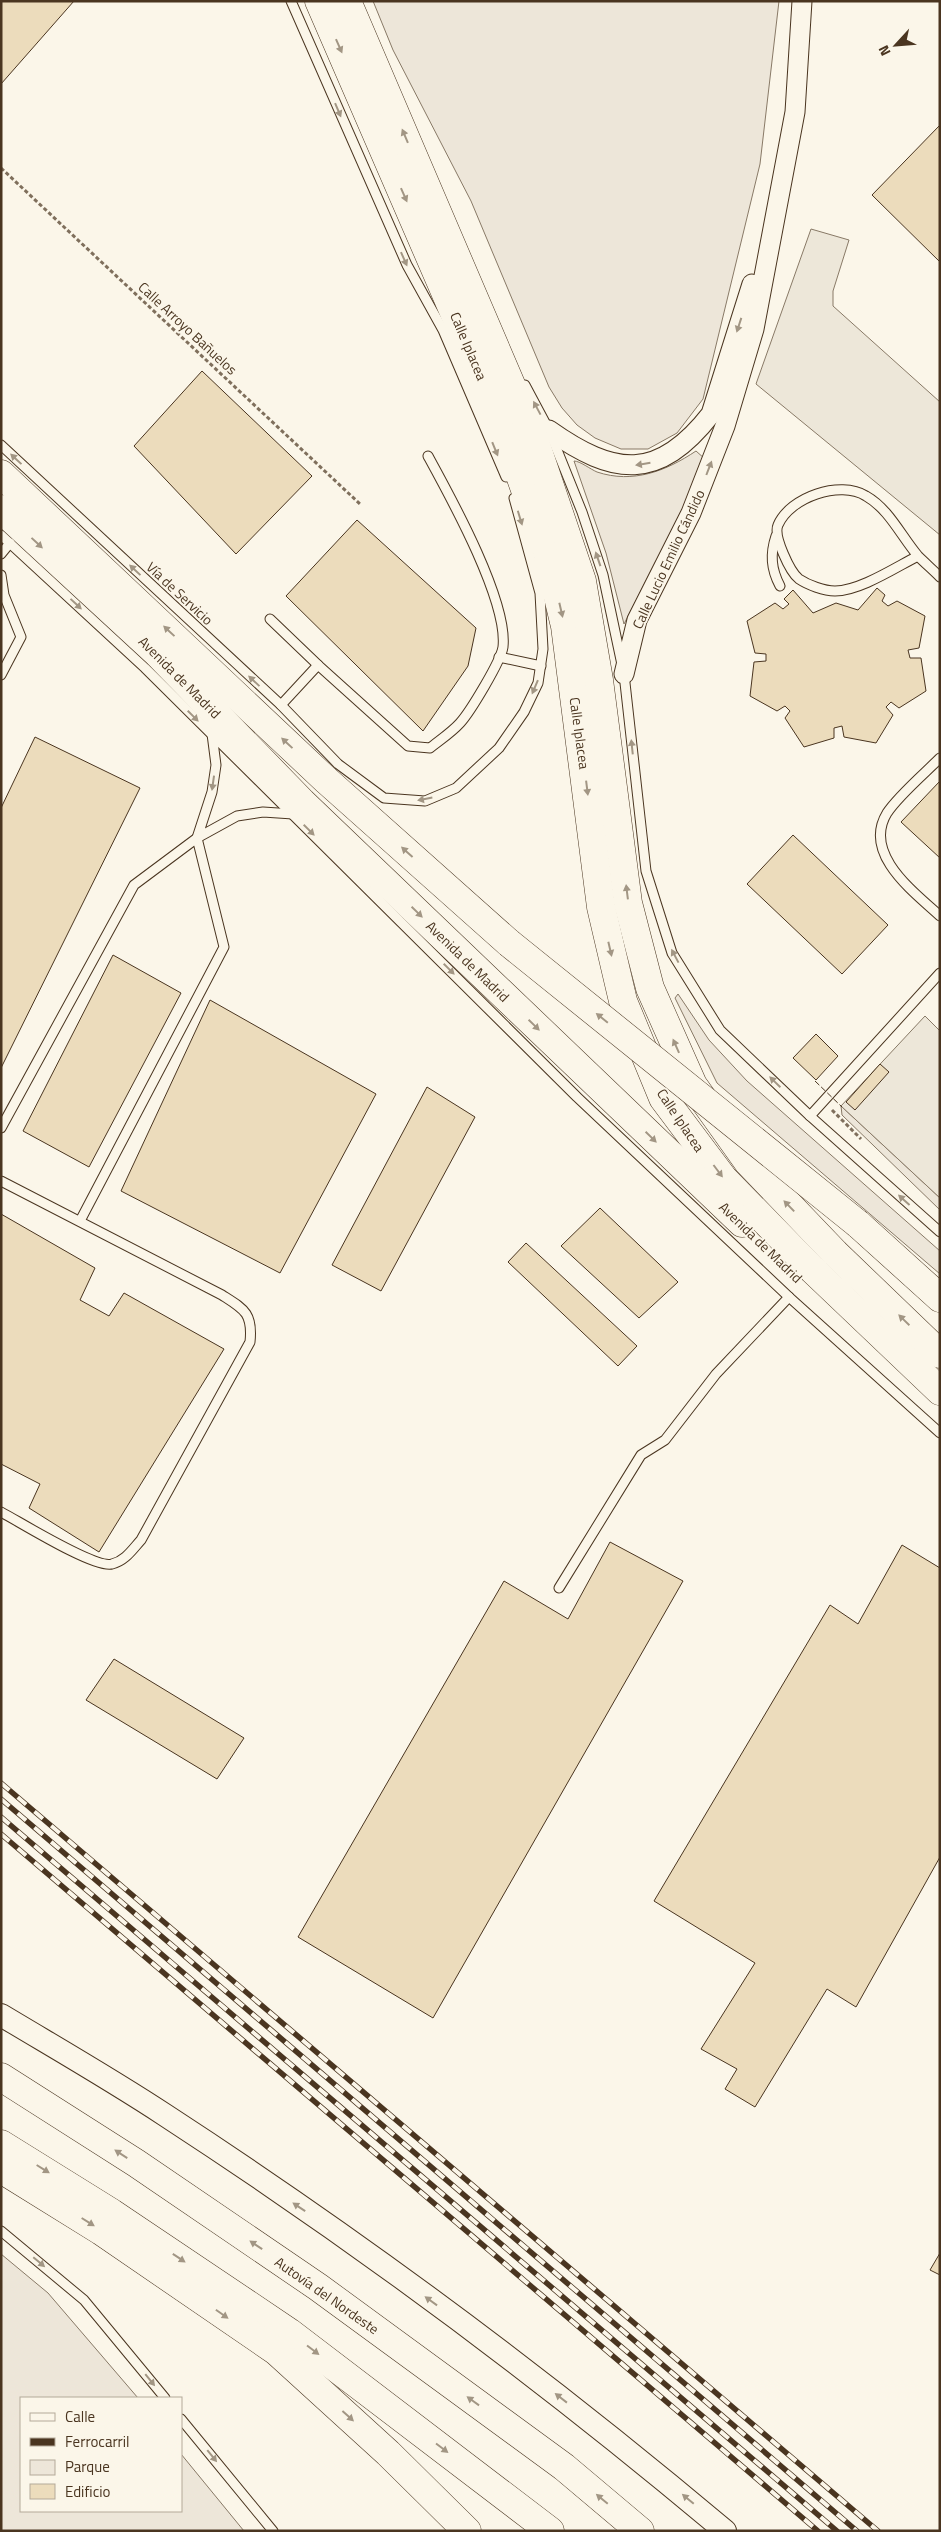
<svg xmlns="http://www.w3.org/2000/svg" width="941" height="2532" viewBox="0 0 941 2532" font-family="'Titillium Web',sans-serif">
<rect width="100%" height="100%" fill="#fbf6e9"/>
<g fill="#ede6d9" stroke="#887966">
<polygon points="373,1 779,1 760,164 703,399 677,433 648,449 621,449 595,438 577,425 562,408 549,387 471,201 393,50"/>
<path d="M 696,451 L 705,459 L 690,495 L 624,624 L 606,553 L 574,461 C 580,461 590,469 597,472 C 633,484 666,471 696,451 Z"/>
<polygon points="678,994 709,1040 747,1081 940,1251 940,1274 717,1083 675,998"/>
<polygon points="841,1106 940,1198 940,1210 842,1115"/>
<polygon points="1,2254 48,2293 138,2398 21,2398 21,2511 181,2511 181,2454 244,2531 1,2531"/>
</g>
<g fill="#ede7d9" stroke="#887966">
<polygon points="811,229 849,240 833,291 833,306 940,402 940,535 756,384"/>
<polygon points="925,1016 940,1031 940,1198 841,1106"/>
</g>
<g fill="#ecdcbc" stroke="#4a3520">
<polygon points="1,1 74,1 1,84"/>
<polygon points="940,125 940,262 872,195"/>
<polygon points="202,371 312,476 236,554 134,446"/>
<polygon points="357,520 476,628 468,666 423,731 286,596"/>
<polygon points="877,588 885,595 882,601 888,606 897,601 925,616 919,648 908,650 910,658 921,658 926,691 899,708 891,702 886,707 893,715 876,743 844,737 842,726 834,728 834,738 804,747 785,718 790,711 785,706 777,711 750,696 754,662 766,661 766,654 755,653 747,621 775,603 783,609 789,604 784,599 793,590 813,613 836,603 858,610"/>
<polygon points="35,737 140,788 1,1068 1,808"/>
<polygon points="940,781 940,858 901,822"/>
<polygon points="793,835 888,925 842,974 747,884"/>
<polygon points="113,955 181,993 89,1167 23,1131"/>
<polygon points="210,1000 376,1094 280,1273 121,1191"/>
<polygon points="816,1034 838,1056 816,1080 793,1058"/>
<polygon points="880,1064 889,1072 855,1110 846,1102"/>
<polygon points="427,1087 475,1117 381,1291 332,1265"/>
<polygon points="600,1208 678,1282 639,1318 561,1246"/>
<polygon points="1,1214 95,1268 80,1300 109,1316 124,1293 224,1349 99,1552 29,1508 40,1484 1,1464"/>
<polygon points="526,1243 637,1346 618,1366 508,1262"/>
<polygon points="610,1542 683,1581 433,2018 298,1937 504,1581 568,1619"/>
<polygon points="902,1545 940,1568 940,1857 856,2007 827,1989 755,2107 725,2089 737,2069 701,2049 755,1963 654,1901 830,1605 858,1624"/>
<polygon points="114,1659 244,1738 217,1779 86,1700"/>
<polygon points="940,2253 940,2275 930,2270"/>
</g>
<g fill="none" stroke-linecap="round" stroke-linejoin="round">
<defs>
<g id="service">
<polyline points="291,1 407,265 443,330 506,477"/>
<polyline points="525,385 549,430 582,512 603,575 624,674 646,871 672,953 720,1030 810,1116 940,1232"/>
<polyline points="1,445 281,705 338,764 384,798 425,801 456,788 499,748 524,712 538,683 543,649 540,593 514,498"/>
<polyline points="1,535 145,668 577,1097 789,1297 940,1433"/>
<path d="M 776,536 C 770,554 771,569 780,586"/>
<polyline points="1,554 10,543"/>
<path d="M 918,556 C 896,567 860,591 835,591 C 824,591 808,585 799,579 C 790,572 773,536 778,525 C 790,497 840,480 866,496 C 889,509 901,536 918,556 C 925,563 933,570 940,577"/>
<polyline points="1,575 4,595 21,637 1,675"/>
<polyline points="270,619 318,665"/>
<polyline points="499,657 541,666"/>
<path d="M 281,705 L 318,665 L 408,746 L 430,748 C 440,740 452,732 460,723 C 470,712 501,661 503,647 C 508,601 451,498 428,456"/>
<polyline points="212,734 216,765 212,792 197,838 237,816 263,812 293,814"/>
<path d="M 940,758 C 925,773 898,796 887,813 C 862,854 914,892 940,916"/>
<polyline points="810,1116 940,973"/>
<polyline points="1,1128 134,885 197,838 224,947 80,1221"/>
<path d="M 1,1181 L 222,1295 C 244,1309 253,1313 250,1342 L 141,1540 C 132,1550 125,1561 112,1564 C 95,1569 20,1522 1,1512"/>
<polyline points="559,1588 641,1455 665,1440 716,1374 789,1297"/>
<polyline points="1,2231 84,2300 165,2398"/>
<polyline points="181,2419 273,2531"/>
</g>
<g id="minor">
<path d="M 549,430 C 614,476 658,482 711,414 L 752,284"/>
<polyline points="624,674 637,620 691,513 725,426 754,329 795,112 802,1"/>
</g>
<path id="tertiary" d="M 1,2015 C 56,2048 112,2080 165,2115 C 360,2242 548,2382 725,2531"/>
<g id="primary">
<polyline points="319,1 498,414 547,551 565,626 601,907 623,1001 663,1098 723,1178 813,1270 940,1391"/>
<polyline points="347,1 533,436 582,581 599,680 628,903 650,988 693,1085 748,1162 835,1253 940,1354"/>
<polyline points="1,474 326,780 509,943"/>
<polyline points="1,509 157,653 302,802 742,1223"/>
<polyline points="858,1224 940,1298"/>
</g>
<g id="motorway">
<polyline points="1,2077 136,2163 318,2287 564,2467 640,2531"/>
<polyline points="1,2144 112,2213 289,2332 550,2531"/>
<polyline points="1,2169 101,2231 276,2351 388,2453 467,2531"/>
</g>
</defs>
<use href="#service" stroke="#4a3520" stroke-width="11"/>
<use href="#minor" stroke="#4a3520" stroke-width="21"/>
<use href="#tertiary" stroke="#4a3520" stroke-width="24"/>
<use href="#primary" stroke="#4a3520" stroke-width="29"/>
<use href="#motorway" stroke="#4a3520" stroke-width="29"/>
<g stroke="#7f6f5c" stroke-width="3" stroke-dasharray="4 2.5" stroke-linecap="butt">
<polyline points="1,168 360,504"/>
<polyline points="832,1110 861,1139"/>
</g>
<use href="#service" stroke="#fbf6e9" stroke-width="9"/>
<use href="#minor" stroke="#fbf6e9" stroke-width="19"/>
<use href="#tertiary" stroke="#fbf6e9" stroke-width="22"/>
<use href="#primary" stroke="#fbf6e9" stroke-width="28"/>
<use href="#motorway" stroke="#fbf6e9" stroke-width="28"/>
<defs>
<g id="rail">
<polyline points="1,1783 878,2531"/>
<polyline points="1,1799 857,2531"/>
<polyline points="1,1817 837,2531"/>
<polyline points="1,1834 818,2531"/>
</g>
</defs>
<use href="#rail" stroke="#4a3520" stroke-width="5.5"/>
<use href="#rail" stroke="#fbf6e9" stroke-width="4" stroke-dasharray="11" stroke-linecap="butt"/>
<defs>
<polyline id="primary-bridge" points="509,943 858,1224"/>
</defs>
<use href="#primary-bridge" stroke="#4a3520" stroke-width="29" stroke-linecap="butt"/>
<use href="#primary-bridge" stroke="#fbf6e9" stroke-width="28"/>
<polyline stroke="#4a3520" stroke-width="1" stroke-dasharray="6 2.5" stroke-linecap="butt" points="815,1081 842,1107"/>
</g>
<defs><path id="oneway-solid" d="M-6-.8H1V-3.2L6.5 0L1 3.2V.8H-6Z" transform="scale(1.25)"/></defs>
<g fill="#a29684">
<use href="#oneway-solid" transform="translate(339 46) rotate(66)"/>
<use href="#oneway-solid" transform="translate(338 110) rotate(67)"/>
<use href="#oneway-solid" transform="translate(405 136) rotate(-113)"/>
<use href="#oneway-solid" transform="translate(404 195) rotate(66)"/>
<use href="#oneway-solid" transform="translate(404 259) rotate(66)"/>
<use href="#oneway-solid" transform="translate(739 325) rotate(108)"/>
<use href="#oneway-solid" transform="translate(537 408) rotate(-118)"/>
<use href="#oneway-solid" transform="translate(495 449) rotate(68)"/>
<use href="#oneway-solid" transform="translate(16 459) rotate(-137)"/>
<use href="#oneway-solid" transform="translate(643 464) rotate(171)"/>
<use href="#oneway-solid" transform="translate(709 468) rotate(-69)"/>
<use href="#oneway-solid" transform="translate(520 518) rotate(73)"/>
<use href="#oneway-solid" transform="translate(37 543) rotate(43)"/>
<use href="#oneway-solid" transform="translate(598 559) rotate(-109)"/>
<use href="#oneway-solid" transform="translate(135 570) rotate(-137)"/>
<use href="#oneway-solid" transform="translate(76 604) rotate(43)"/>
<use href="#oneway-solid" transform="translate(561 610) rotate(77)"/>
<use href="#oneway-solid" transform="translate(169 631) rotate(-137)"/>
<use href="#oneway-solid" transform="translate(254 681) rotate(-137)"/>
<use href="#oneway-solid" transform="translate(535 687) rotate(113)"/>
<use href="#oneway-solid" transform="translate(193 716) rotate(45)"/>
<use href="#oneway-solid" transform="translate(287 743) rotate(-137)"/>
<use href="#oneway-solid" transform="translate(632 747) rotate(-96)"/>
<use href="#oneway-solid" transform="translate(213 783) rotate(98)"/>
<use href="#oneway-solid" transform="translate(587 788) rotate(83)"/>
<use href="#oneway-solid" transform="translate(425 799) rotate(169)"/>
<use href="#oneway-solid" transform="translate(309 830) rotate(45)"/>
<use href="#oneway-solid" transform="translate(407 852) rotate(-138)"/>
<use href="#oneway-solid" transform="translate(627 892) rotate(-97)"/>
<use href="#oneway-solid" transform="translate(417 912) rotate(44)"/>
<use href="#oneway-solid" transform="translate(610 949) rotate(77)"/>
<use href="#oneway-solid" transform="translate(675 956) rotate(-118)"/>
<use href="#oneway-solid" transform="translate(449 969) rotate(45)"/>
<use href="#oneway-solid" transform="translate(602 1018) rotate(-141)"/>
<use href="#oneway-solid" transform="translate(534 1025) rotate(44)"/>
<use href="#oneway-solid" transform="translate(676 1046) rotate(-114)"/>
<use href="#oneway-solid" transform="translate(775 1082) rotate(-136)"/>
<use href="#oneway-solid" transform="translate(651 1137) rotate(44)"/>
<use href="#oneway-solid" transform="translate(718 1171) rotate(53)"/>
<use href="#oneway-solid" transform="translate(904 1200) rotate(-138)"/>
<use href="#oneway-solid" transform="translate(789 1206) rotate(-134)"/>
<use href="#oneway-solid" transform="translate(904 1320) rotate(-136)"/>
<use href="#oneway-solid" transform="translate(121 2154) rotate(-147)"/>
<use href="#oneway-solid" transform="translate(43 2169) rotate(32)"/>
<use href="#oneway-solid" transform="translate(299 2207) rotate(-146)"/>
<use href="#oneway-solid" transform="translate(88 2222) rotate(32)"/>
<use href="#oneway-solid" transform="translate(256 2245) rotate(-146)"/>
<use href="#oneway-solid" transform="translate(179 2258) rotate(34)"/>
<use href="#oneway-solid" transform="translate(39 2262) rotate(40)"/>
<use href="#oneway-solid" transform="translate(431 2301) rotate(-144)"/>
<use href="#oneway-solid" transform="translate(222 2314) rotate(35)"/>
<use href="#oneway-solid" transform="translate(313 2350) rotate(37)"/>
<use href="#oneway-solid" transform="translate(150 2380) rotate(51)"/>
<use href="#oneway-solid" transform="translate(561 2398) rotate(-142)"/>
<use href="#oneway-solid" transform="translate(473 2401) rotate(-144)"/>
<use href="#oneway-solid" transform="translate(348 2416) rotate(42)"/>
<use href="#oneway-solid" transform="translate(442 2448) rotate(37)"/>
<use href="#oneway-solid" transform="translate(212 2456) rotate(51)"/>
<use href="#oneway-solid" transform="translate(602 2499) rotate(-140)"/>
<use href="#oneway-solid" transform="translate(688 2499) rotate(-140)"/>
</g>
<g text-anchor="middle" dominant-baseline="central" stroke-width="4" stroke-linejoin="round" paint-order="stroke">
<g font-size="14" fill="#4a3520" stroke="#fbf6e9">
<text transform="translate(188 328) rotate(43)">Calle Arroyo Bañuelos</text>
<text transform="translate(469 346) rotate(67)">Calle Iplacea</text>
<text transform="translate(668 559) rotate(-65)">Calle Lucio Emilio Cándido</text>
<text transform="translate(180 593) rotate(43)">Vía de Servicio</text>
<text transform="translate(180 677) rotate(45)">Avenida de Madrid</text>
<text transform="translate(580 733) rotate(82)">Calle Iplacea</text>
<text transform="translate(468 961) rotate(44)">Avenida de Madrid</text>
<text transform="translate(681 1120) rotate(56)">Calle Iplacea</text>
<text transform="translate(761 1242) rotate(44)">Avenida de Madrid</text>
<text transform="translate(327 2295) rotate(35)">Autovía del Nordeste</text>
</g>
</g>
<rect width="941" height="2532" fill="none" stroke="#4a3520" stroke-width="5"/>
<rect x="20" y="2397" width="162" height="115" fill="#fbf6e9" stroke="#b4a999"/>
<rect x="30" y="2413" width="25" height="8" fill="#fbf6e9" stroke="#b4a999"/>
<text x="65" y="2422" font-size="15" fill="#4a3520">Calle</text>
<rect x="30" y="2438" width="25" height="8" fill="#4a3520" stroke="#b4a999"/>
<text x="65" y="2447" font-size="15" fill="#4a3520">Ferrocarril</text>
<rect x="30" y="2460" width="25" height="15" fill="#ede6d9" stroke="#b4a999"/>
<text x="65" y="2472" font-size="15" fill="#4a3520">Parque</text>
<rect x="30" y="2484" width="25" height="15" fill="#ecdcbc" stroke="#b4a999"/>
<text x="65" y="2497" font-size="15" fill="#4a3520">Edificio</text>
<g transform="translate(896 45) rotate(244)" stroke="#fbf6e9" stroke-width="4" paint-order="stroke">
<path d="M0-4L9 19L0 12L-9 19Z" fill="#4a3520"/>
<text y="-8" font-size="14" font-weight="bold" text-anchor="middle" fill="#4a3520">N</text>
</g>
</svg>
